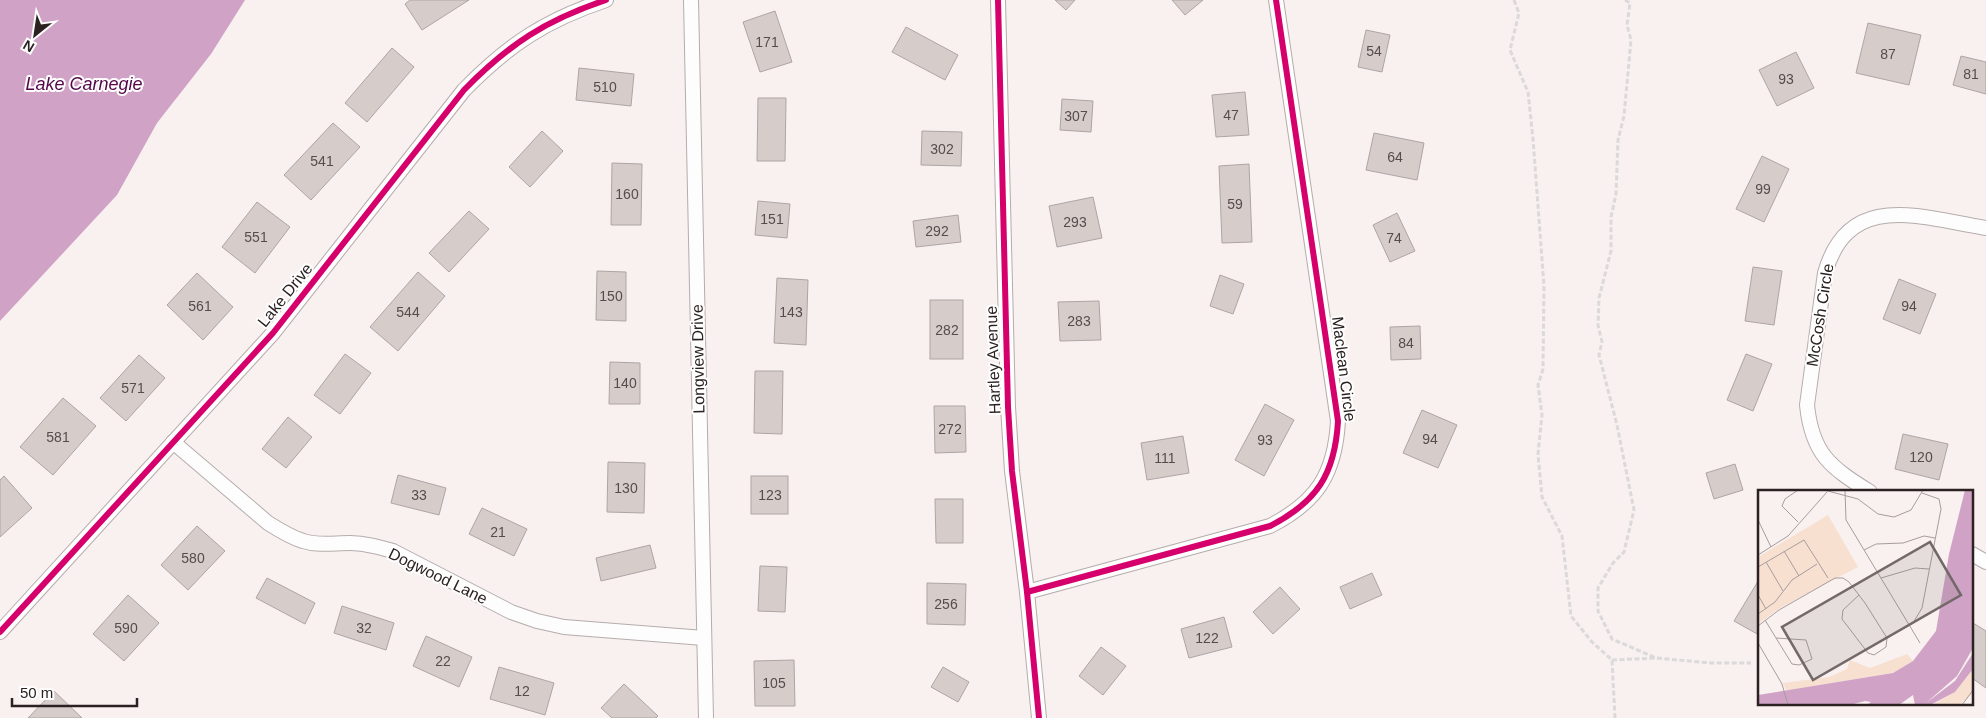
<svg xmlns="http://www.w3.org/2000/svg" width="1986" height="718" viewBox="0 0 1986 718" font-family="Arial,sans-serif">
<rect width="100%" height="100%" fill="#f9f0f0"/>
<polygon fill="#d0a2c5" points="0,0 245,0 211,54 157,123 117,195 0,321"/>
<g fill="#d6cdcb" stroke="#ada5a4">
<polygon points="410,0 469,0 422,30 405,4"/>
<polygon points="1055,0 1075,0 1066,10"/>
<polygon points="1172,0 1203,0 1185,15"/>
<polygon points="775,11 792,62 760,72 743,22"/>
<polygon points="1868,23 1921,35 1909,85 1856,73"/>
<polygon points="906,27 958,55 945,80 892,52"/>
<polygon points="1366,30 1390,35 1382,72 1358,67"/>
<polygon points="392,48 414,67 367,122 345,103"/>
<polygon points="1796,52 1814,88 1777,106 1759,70"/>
<polygon points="1961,56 1986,62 1986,94 1953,85"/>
<polygon points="579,68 634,74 631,106 576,100"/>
<polygon points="1245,92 1249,135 1216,137 1212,95"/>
<polygon points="758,98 786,98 785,161 757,161"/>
<polygon points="1062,99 1093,101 1091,132 1060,130"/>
<polygon points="333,123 360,147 311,200 284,175"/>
<polygon points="542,131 563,151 530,187 509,167"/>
<polygon points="922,131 962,132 961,166 921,165"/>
<polygon points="1374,133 1424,143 1417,180 1366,170"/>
<polygon points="1762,156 1789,169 1764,222 1736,209"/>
<polygon points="612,163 642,164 641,225 611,225"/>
<polygon points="1249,164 1252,242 1222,243 1219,166"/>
<polygon points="1093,197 1102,238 1057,247 1049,206"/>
<polygon points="758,201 790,204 787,238 755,235"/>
<polygon points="257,202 290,227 255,273 222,247"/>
<polygon points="469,211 489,229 449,272 429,253"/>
<polygon points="1397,213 1415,251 1390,262 1373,225"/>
<polygon points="958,215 961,242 916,247 913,221"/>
<polygon points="1753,267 1782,271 1774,325 1745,321"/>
<polygon points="597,271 626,272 626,321 596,320"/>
<polygon points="418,272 445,296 398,351 370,327"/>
<polygon points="197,273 233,307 203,340 167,305"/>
<polygon points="1220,275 1244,284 1233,314 1210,306"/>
<polygon points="777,278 808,280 806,345 774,343"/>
<polygon points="1899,279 1936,294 1920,334 1883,319"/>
<rect x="930" y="300" width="33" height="59"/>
<polygon points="1099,301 1101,340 1060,341 1058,302"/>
<polygon points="1420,326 1421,359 1391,360 1390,327"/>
<polygon points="345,354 371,373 340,414 314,395"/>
<polygon points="1746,354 1772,364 1753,411 1727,400"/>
<polygon points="139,355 165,378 126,421 100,398"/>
<polygon points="610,362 640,363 640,404 609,404"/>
<polygon points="755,371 783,371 782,434 754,433"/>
<polygon points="63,398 96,426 53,475 20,447"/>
<polygon points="1265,404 1294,420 1264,476 1235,460"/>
<polygon points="934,406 965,406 966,452 935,453"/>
<polygon points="1422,410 1457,425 1438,468 1403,453"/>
<polygon points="288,417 312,437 286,468 262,449"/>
<polygon points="1903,434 1948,444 1939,480 1895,469"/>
<polygon points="1183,436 1189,473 1147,480 1141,443"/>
<polygon points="608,462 645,463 644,513 607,512"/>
<polygon points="1735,464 1743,490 1714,499 1706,473"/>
<polygon points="398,475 446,488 439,515 391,503"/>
<polygon points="4,476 32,508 0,537 0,480"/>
<rect x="751" y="476" width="37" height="38"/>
<polygon points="935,499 963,499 963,543 936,543"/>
<polygon points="482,508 527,529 514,556 469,534"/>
<polygon points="197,526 225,551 188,590 161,565"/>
<polygon points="650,545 656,568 601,581 596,558"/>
<polygon points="760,566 787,567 785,612 758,611"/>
<polygon points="1372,573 1382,595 1350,609 1340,587"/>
<polygon points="267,578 315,603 305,624 256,598"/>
<polygon points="1760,578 1760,634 1759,635 1734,621"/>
<polygon points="927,583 966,584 965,625 927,624"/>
<polygon points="1280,587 1300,609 1273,634 1253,612"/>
<polygon points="128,595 159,623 124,661 93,634"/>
<polygon points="342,606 394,623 386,650 334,633"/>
<polygon points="1224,617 1232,647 1189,658 1181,629"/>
<polygon points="1973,623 1986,631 1986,688 1972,678"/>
<polygon points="426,636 472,657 459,687 413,666"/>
<polygon points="1101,647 1126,666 1103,695 1079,676"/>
<polygon points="794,660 795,706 755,706 754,661"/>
<polygon points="499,667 554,683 545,715 490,699"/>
<polygon points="943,667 969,682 958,702 931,687"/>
<polygon points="624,684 658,716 656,718 612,718 601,708"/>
<polygon points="54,691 82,718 28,718"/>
</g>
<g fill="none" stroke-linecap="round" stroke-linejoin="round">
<defs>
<g id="street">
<polyline points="691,0 706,718"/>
<polyline points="998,0 1008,407 1012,471 1027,592 1039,718"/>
<path d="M 173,442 L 268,523 C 279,530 290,537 303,541 C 318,546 334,543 350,543 C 365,543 379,547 393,551 L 511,612 L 537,621 L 564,627 L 704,638"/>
<path d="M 1870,492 C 1830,467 1812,454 1807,405 L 1825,273 C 1849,189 1922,218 1986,228"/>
<polyline points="1972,554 1986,562"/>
<path d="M 1027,592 L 1270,526 C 1317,502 1335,474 1338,421 L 1276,0"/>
<path d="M 0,632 L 273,333 L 464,90 C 509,44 546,20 606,0"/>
</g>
</defs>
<use href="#street" stroke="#b5acac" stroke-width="16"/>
<g stroke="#dbd9d9" stroke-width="3" stroke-dasharray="5 2.5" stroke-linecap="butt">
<polyline points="1514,0 1519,13 1510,50 1528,92 1533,139 1544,286 1543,369 1538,385 1542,415 1538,454 1542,497 1562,536 1571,616 1592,642 1612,660 1615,718"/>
<polyline points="1625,0 1630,3 1627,25 1631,40 1624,116 1618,140 1616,194 1611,217 1611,251 1599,298 1598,325 1602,342 1599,355 1617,425 1634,510 1624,552 1613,563 1598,588 1598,611 1612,639 1656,658"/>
<polyline points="1612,660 1656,658 1711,663 1751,663"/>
</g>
<use href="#street" stroke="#fefdfd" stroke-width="14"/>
<defs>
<g id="cycleway">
<polyline points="998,0 1008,407 1012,471 1027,592 1039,718"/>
<path d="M 1027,592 L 1270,526 C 1317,502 1335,474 1338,421 L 1276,0"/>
<path d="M 0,632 L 273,333 L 464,90 C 509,44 546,20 606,0"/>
</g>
</defs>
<use href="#cycleway" stroke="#fefefe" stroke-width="9"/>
<use href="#cycleway" stroke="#d6006c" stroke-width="6"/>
</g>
<g text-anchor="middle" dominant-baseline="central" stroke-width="4" stroke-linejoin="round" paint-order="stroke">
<g font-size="14" fill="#564c4c">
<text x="767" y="42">171</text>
<text x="1374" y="51">54</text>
<text x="1888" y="54">87</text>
<text x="1971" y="74">81</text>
<text x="1786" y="79">93</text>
<text x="605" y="87">510</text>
<text x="1231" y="115">47</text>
<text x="1076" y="116">307</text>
<text x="942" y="149">302</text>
<text x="1395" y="157">64</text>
<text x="322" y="161">541</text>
<text x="1763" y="189">99</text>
<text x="627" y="194">160</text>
<text x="1235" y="204">59</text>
<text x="772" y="219">151</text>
<text x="1075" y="222">293</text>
<text x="937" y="231">292</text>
<text x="256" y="237">551</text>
<text x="1394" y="238">74</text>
<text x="611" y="296">150</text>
<text x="200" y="306">561</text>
<text x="1909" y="306">94</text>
<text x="408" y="312">544</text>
<text x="791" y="312">143</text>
<text x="1079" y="321">283</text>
<text x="947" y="330">282</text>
<text x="1406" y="343">84</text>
<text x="625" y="383">140</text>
<text x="133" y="388">571</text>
<text x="950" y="429">272</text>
<text x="58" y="437">581</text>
<text x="1430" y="439">94</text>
<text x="1265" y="440">93</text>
<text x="1921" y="457">120</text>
<text x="1165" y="458">111</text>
<text x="626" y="488">130</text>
<text x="419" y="495">33</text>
<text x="770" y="495">123</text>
<text x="498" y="532">21</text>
<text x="193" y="558">580</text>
<text x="946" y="604">256</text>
<text x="126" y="628">590</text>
<text x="364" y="628">32</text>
<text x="1207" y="638">122</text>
<text x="443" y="661">22</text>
<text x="774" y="683">105</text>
<text x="522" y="691">12</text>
</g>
<g font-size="16" fill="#2b2121" stroke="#fefefe">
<text transform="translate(285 295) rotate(-51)">Lake Drive</text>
<text transform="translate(1820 315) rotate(-81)">McCosh Circle</text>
<text transform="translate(698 359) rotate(-91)">Longview Drive</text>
<text transform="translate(993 360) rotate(-92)">Hartley Avenue</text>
<text transform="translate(1344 369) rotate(83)">Maclean Circle</text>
<text transform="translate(438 576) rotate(26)">Dogwood Lane</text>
</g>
<g font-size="18" font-style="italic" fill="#54054b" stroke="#fefefe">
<text x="84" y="84">Lake Carnegie</text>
</g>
</g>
<g transform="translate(1758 490)">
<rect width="215" height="215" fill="#f9f0f0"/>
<path d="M 70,25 L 100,77 L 22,118 L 0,134 L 0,67 ZM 149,164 L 155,171 L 135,183 L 32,200 L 28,200 L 25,193 L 71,187 L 89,179 L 92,170 L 112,178 ZM 215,179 L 215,204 L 201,215 L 174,215 L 197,202 Z" fill="#f8e0d1"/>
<path d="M 207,0 L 215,0 L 215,158 L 199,186 L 168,213 L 197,191 L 215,163 L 215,179 L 197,202 L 174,214 L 157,215 L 155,205 L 141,215 L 109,215 L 113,212 L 107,211 L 92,215 L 0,215 L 0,205 L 135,183 L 155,171 L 178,141 L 191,64 Z" fill="#d0a2c5"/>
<path fill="none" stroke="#a79d9d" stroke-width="1" d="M 40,0 L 27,9 L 24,16 L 40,32M 66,0 L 100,9 L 120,24 L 136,27 L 153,20 L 165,0M 87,0 L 88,30 L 162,153M 0,30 L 13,57M 106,60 L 118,54 L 145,53 L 166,46 L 177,48M 26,61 L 41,86M 0,65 L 30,46 L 69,2M 8,72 L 25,101M 0,77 L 46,50 L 70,88M 123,88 L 157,78 L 171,79M 0,105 L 8,119M 0,124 L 17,112 L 34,90 L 59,74M 7,130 L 18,148M 0,136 L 21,120 L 77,88 L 85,88 L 91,92 L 107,113 L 129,148 L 128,157 L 116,165 L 110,163 L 84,129 L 85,120 L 101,105M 18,148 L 48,150 L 54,169 L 41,175 L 34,174 ZM 129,148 L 155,133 L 164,118 L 183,19 L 181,9 L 164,3M 0,153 L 24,194 L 30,215M 204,215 L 215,200"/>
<path fill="#736969" fill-opacity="0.15" stroke="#736969" stroke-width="2.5" d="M 172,52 L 203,105 L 55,190 L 24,137 Z"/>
<rect width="215" height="215" fill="none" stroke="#2b2121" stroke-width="2.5"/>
</g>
<g transform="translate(35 35) rotate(210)" stroke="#fefefe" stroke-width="4" paint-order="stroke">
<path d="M0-4L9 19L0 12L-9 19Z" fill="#2b2121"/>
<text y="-8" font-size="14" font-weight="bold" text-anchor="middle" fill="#2b2121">N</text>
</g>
<path d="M12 698v8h125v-8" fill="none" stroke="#2b2121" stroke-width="2.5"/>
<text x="20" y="698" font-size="15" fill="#2b2121" stroke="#fefefe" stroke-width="4" paint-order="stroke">50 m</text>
</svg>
